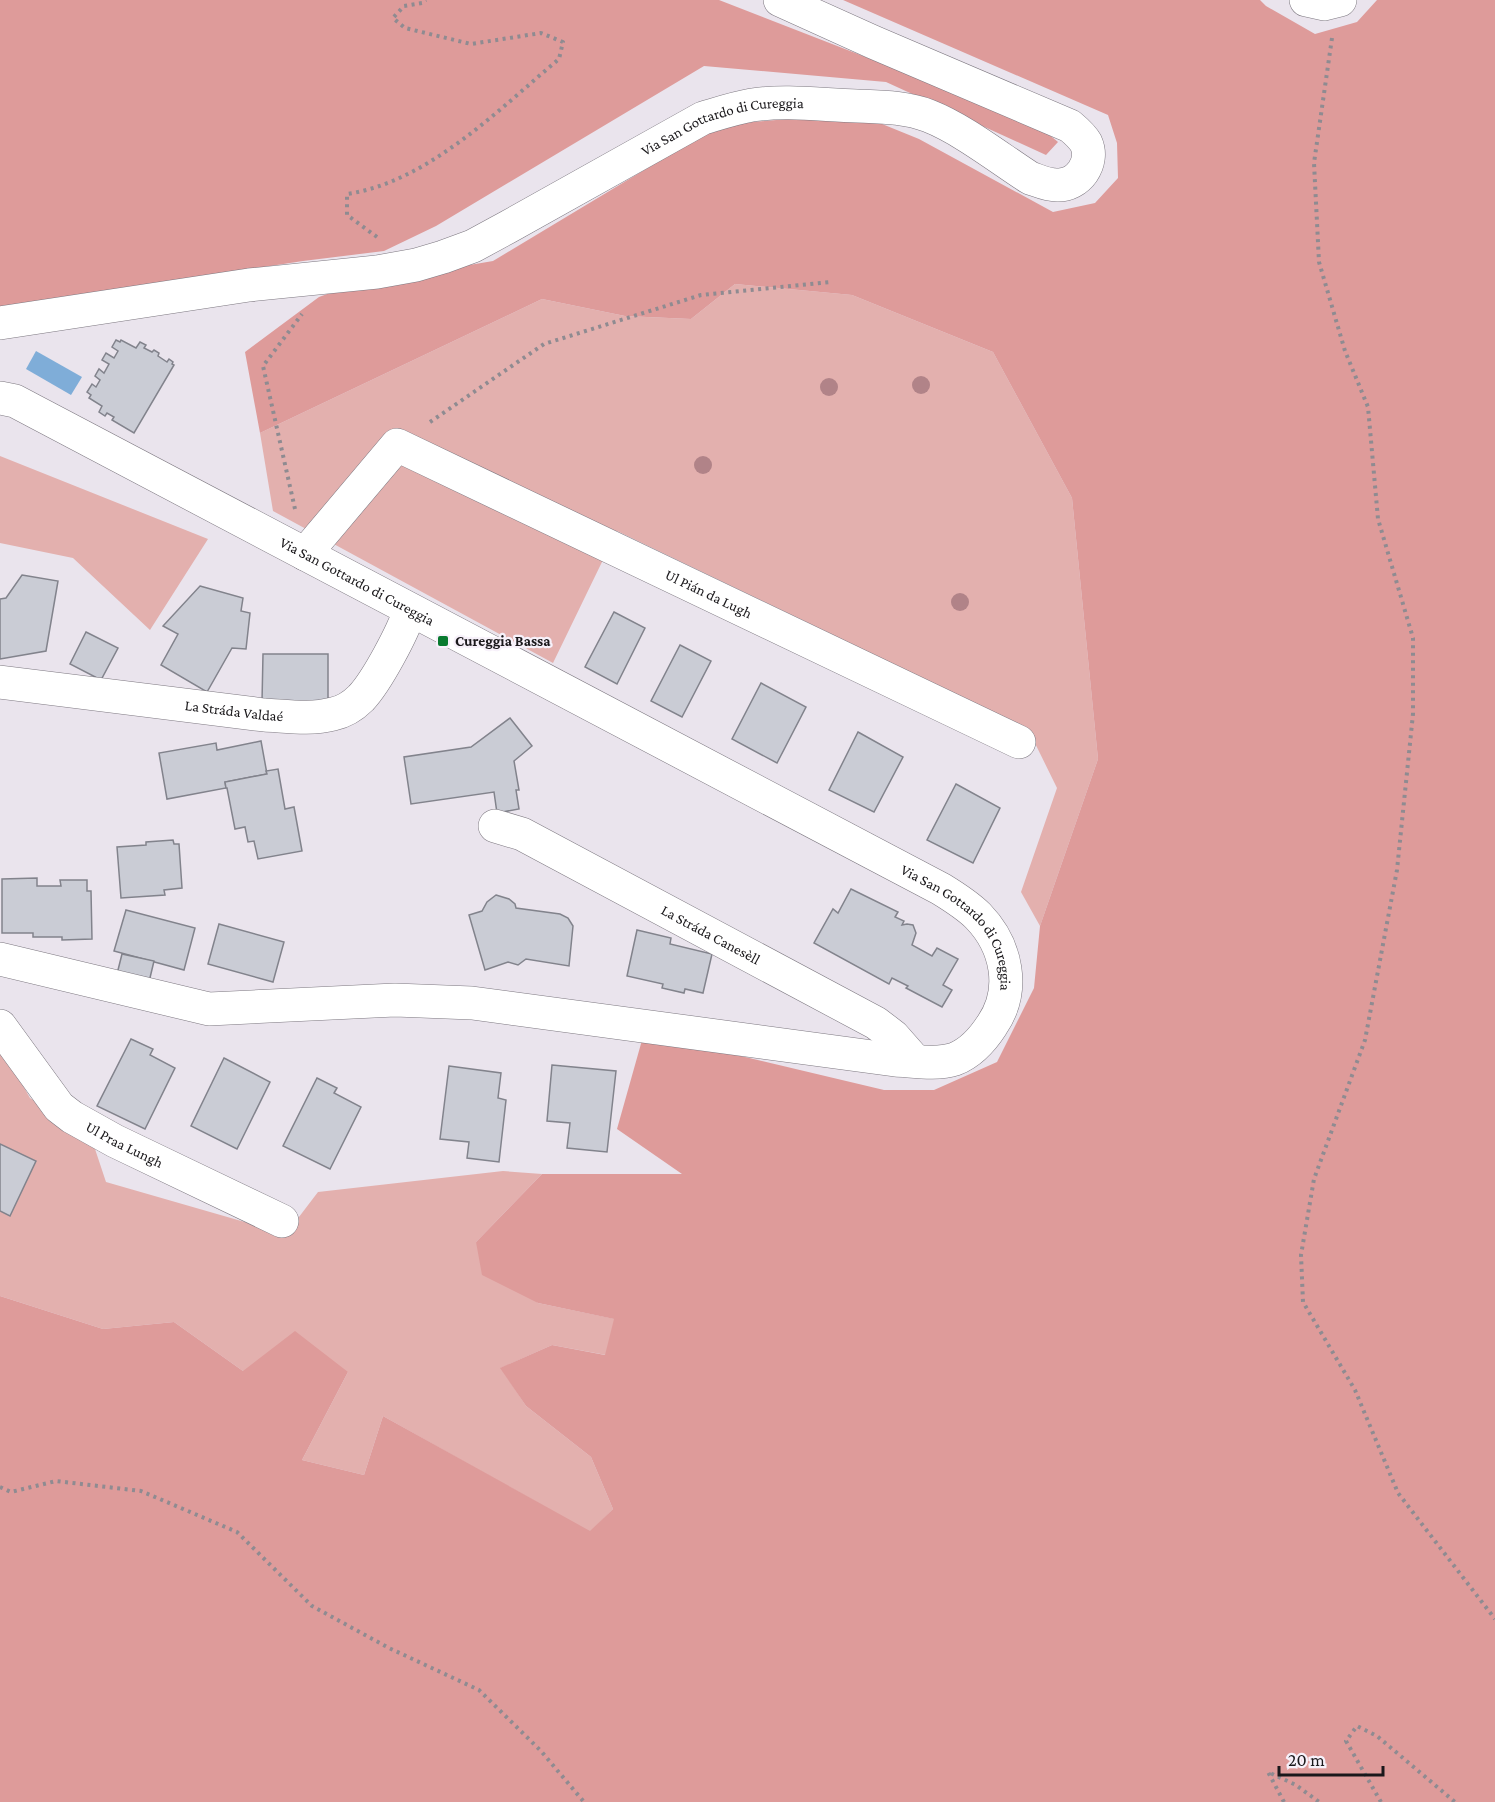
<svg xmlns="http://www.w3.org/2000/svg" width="1495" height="1802" viewBox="0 0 1495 1802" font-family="'Crimson Pro',serif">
<rect width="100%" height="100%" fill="#eae4ed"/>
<g fill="#e3b0ae">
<polygon points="735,284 852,295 993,352 1072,498 1098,759 1040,926 1021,892 1057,788 1028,729 617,531 553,663 273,511 260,433 542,299 625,316 691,319"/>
<polygon points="0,456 208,539 150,630 73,558 0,543"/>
<polygon points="0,1045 30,1098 91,1137 106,1182 286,1234 318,1192 503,1171 542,1174 476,1242 538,1303 615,1319 606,1355 552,1345 501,1368 526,1406 591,1457 613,1509 590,1532 383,1416 364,1475 302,1460 348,1372 243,1371 174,1322 103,1329 0,1296"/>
</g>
<g fill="#de9b9a">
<polygon points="0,0 719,0 1025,119 1040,127 1058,142 1046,155 886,82 704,66 436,226 384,251 303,261 0,308"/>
<polygon points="843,0 1260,0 1266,6 1315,34 1357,22 1377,0 1495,0 1495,1802 0,1802 0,1296 103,1329 174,1322 243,1371 295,1331 348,1372 302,1460 364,1475 383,1416 590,1531 613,1509 591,1457 526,1406 500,1368 552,1345 605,1355 614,1319 538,1303 482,1275 476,1242 542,1174 682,1174 617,1129 644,1033 884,1090 934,1090 997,1062 1034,988 1040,926 1098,759 1072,498 993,352 852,295 735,284 691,319 625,316 542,299 260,433 245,352 319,297 352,285 493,261 719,125 855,113 919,139 1053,212 1095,203 1118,178 1117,143 1108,115"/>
</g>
<polygon fill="#7fadd8" points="36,351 82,377 71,395 26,369"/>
<g fill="#caccd5" stroke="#82838c" stroke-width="1.5">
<polygon points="116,340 120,342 121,340 136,348 140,342 146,345 144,348 152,352 154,350 159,353 158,356 167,362 169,359 173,362 172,364 174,365 134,433 112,420 114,417 107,413 105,416 99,412 102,406 89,398 91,395 87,392 92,384 96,387 100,380 95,376 99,369 104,373 109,364 102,360 106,353 114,358 118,351 112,347"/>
<polygon points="22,575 58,581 46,651 0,659 0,599 6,598"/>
<polygon points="200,586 243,598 241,611 250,613 246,649 232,648 207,692 161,665 178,634 163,626"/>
<polygon points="614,612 645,628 617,684 585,667"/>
<polygon points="86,632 118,648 101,680 70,664"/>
<polygon points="680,645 711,661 682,717 651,701"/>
<polygon points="263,654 328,654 328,703 262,702"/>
<polygon points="761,683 806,707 777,763 732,739"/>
<polygon points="510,718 532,746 514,761 519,790 516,790 519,809 497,813 494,792 411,804 404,757 471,747"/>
<polygon points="858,732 903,757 874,812 829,790"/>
<polygon points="261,741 267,774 225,782 226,788 167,799 159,753 216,743 217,750"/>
<polygon points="278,769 285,809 294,807 302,851 258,859 254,841 248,842 245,827 235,829 227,788 226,788 225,782 267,774 266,771"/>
<polygon points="956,784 1000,808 973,863 927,840"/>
<polygon points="173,840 174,844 179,844 182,888 164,890 165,895 121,898 117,847 146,845 146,842"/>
<polygon points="37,878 37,886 61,886 60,880 87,880 87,891 91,891 92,939 62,940 62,937 33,937 33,933 2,933 2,879"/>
<polygon points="851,889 898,912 895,917 904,921 902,925 907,924 913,925 916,933 912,945 932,956 937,948 958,959 943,985 952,990 942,1007 906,988 908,986 892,978 889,984 814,943 833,909 838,913"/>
<polygon points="496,895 509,899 515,904 516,908 560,914 568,918 573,926 569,966 526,959 518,965 508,962 485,970 469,915 482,911 487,902"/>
<polygon points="126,910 195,928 184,970 114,951"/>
<polygon points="219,924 284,942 273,982 208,964"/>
<polygon points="637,930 671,938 670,944 712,954 703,993 685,989 684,993 662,988 663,984 627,976"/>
<polygon points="122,954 154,961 149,982 117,974"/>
<polygon points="131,1039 153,1049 150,1055 175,1068 145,1129 97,1106"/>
<polygon points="224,1058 270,1082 237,1149 191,1126"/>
<polygon points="552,1065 616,1071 607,1152 567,1148 570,1123 547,1121"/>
<polygon points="449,1066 501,1073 498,1098 506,1100 499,1162 467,1158 469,1142 440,1139"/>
<polygon points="317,1078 337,1088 334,1093 361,1107 330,1169 283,1146"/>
<polygon points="0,1144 36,1161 10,1216 0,1211"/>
</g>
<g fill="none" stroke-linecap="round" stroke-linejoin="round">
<defs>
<g id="minor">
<polyline points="1306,0 1324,4 1340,0"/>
<path id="s1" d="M 0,323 L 249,285 L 377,272 L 416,265 L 443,257 L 473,246 L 508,227 L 703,118 C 720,113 735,108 752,105 C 786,100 822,105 857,106 C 881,107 906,107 929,116 C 962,129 999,158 1030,178 C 1039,181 1047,185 1057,185 C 1078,186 1095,163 1086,143 C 1082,136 1076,131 1070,126 L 873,42 L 780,0"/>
<path id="s2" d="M 0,398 L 15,401 L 32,410 L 941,889 C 954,897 967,905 978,916 C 1007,946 1016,990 992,1025 C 983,1039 970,1053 955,1059 C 936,1065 915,1061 895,1060 L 472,1003 L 395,1000 L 209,1009 L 0,959"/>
<path id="s3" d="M 305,554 L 397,445 L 1019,742"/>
<path id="s4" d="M 0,682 L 264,715 C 286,716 311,720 333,714 C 343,712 353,706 361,698 C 377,681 403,632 410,610"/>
<path id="s5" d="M 495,826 L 522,834 L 876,1023 L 893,1036 L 915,1061"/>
<path id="s6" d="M 0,1026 L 59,1107 L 72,1117 L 115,1141 L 282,1221"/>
</g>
</defs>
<use href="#minor" stroke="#7d7880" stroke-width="34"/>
<g stroke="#8f8b91" stroke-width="4" stroke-dasharray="3 4.5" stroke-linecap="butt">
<polyline points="1332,38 1314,163 1319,262 1345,351 1368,407 1378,519 1413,638 1413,714 1397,870 1365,1040 1314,1179 1301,1255 1303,1302 1355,1390 1398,1493 1495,1619"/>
<path d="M 377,237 L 347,215 L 347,194 C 428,182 498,110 559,59 L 563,42 L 541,33 L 471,44 L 405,28 L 393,18 L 404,6 L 422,3 L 426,0"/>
<polyline points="430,422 544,344 701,295 831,282"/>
<polyline points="295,509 263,366 302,314"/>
<polyline points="0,1487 11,1492 56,1481 141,1491 237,1532 312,1606 389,1648 479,1690 541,1751 584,1802"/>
<polyline points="1284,1802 1268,1772 1296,1785 1319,1802"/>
<polyline points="1381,1802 1346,1741 1357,1726 1377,1736 1455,1802"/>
</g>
<use href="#minor" stroke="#fff" stroke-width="33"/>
</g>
<g fill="#b18388">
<circle cx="921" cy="385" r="9"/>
<circle cx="829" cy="387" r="9"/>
<circle cx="703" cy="465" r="9"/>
<circle cx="960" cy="602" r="9"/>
</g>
<rect fill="#087a2f" stroke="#f7f1fa" stroke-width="2" x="437" y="635" width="12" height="12" rx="3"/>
<g text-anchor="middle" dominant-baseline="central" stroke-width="4.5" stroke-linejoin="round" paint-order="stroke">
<g font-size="15" fill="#1a181b" stroke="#f7f1fa">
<text stroke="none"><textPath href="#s1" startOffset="760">Via San Gottardo di Cureggia</textPath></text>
<text stroke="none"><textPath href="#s2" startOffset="402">Via San Gottardo di Cureggia</textPath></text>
<text stroke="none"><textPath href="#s3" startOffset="488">Ul Pián da Lugh</textPath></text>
<text stroke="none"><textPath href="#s4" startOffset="236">La Stráda Valdaé</textPath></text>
<text stroke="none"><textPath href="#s2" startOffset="1104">Via San Gottardo di Cureggia</textPath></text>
<text stroke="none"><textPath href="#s5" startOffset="242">La Stráda Canesèll</textPath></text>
<text stroke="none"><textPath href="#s6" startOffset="176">Ul Praa Lungh</textPath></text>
</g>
<g font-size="15" font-weight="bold" fill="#1a181b" stroke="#f7f1fa" text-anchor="start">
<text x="455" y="641">Cureggia Bassa</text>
</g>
</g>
<path d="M1279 1766v9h104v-9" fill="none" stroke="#1a181b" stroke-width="3"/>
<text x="1288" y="1766" font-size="18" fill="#1a181b" stroke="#f7f1fa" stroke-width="4.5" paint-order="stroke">20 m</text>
</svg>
